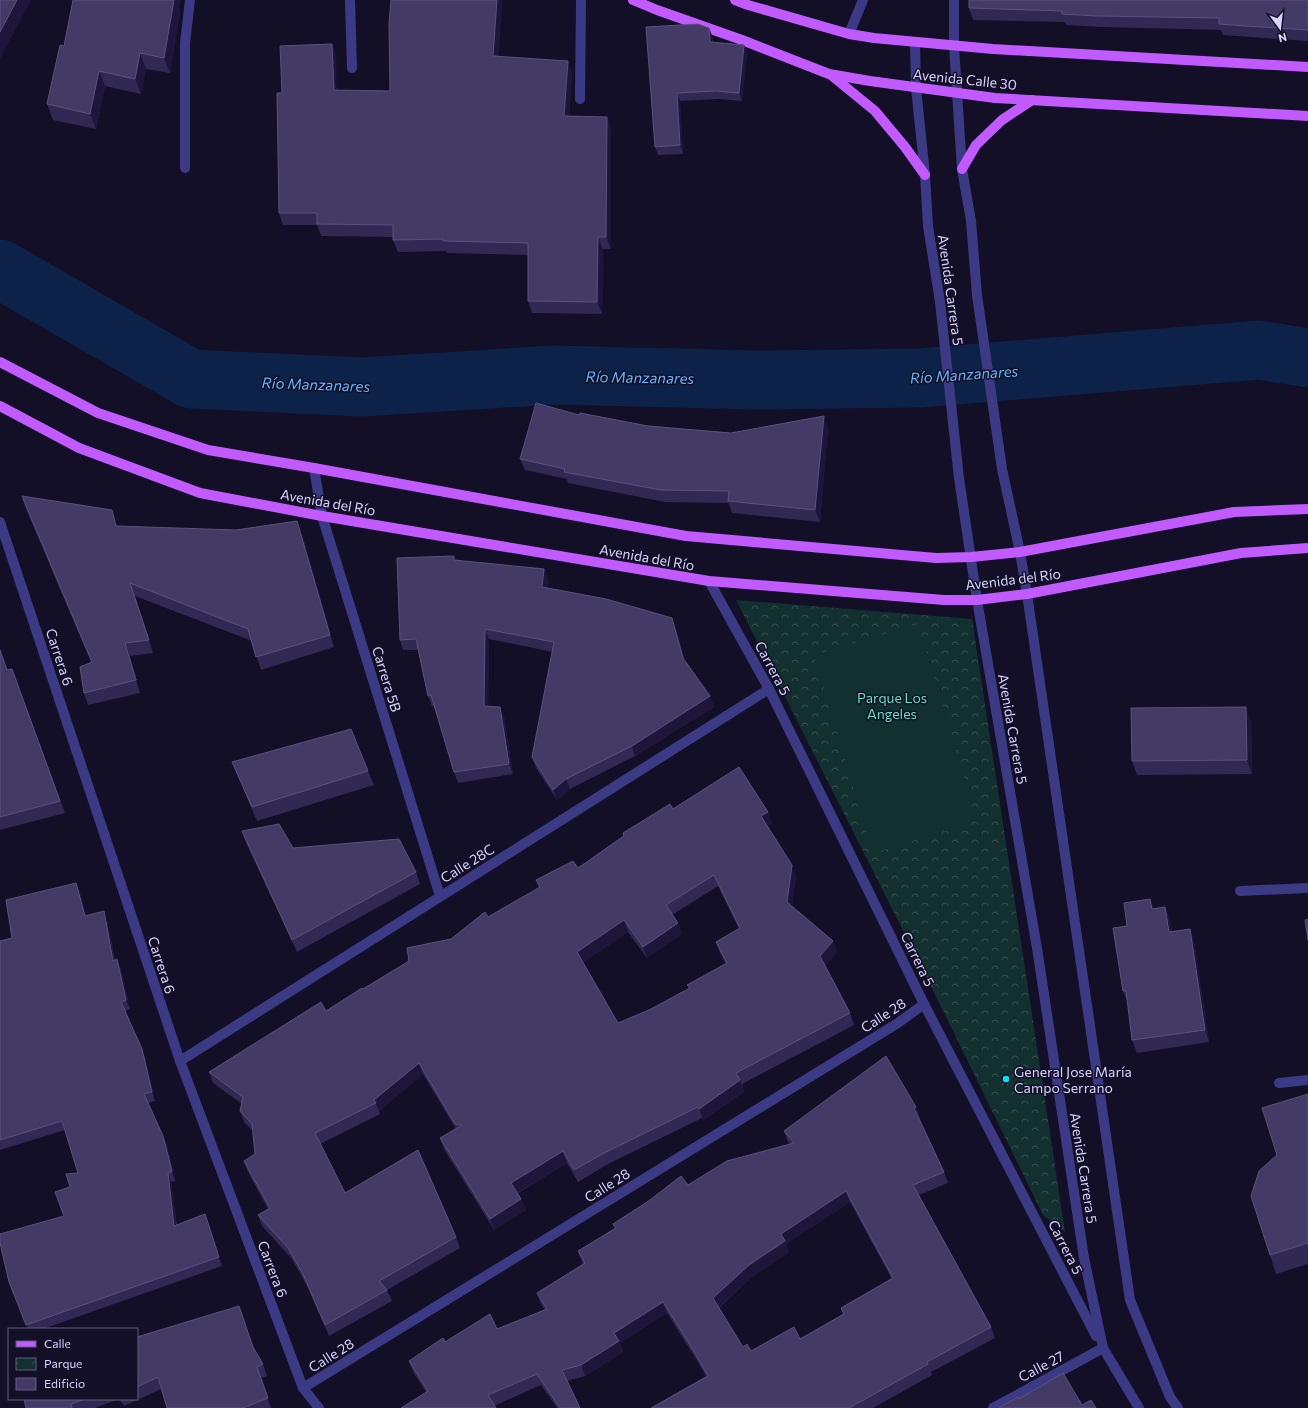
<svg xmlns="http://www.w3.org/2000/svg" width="1308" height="1408" viewBox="0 0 1308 1408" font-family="Commissioner,sans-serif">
<defs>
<pattern id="park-crowns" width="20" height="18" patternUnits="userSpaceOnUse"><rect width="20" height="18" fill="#12302f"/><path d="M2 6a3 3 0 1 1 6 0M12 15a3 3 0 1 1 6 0" fill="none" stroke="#344d4e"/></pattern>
</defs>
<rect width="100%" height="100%" fill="#130f26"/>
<polygon fill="url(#park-crowns)" points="736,600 972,619 1065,1232 1043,1215 927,978"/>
<polygon fill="#12302f" points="918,624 977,821 873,853 814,655"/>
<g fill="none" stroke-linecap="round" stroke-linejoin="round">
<polyline stroke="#0c2248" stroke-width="59" points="0,269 191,379 362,387 554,375 756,380 920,378 1259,350 1308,358"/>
<g stroke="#3d3a85" stroke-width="10">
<polyline points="350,0 352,68"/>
<polyline points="954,0 954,46 962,169 971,221 977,295 1002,469 1020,552 1027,594 1130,1300 1170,1397 1178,1408"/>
<polyline points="849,34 863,0"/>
<polyline points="915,42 916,88 925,175 928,226 940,302 959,478 977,600 1037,948 1084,1258 1103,1348 1139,1408"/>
<polyline points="580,99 581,0"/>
<polyline points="185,168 185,43 190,0"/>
<polyline points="314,468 322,516 440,896"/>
<polyline points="0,522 180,1061 303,1388 319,1408"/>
<polyline points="709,581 769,689 924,1004 1096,1336"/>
<polyline points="1240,891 1308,888"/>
<polyline points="180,1061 769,689"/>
<polyline points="1279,1083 1308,1080"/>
<polyline points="303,1388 898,1023 924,1004"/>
<polyline points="993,1408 1103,1348"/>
</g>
<g stroke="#c25bff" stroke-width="10">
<polyline points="633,0 657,10 742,40 829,74 870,81 995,98 1308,116"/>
<polyline points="735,0 748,5 849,34 874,38 993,49 1308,67"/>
<polyline points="831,75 875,111 905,147 925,175"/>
<polyline points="962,169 976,145 1002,120 1032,100"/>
<polyline points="0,362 98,413 208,450 314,468 686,536 936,558 971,557 1020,552 1234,512 1308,509"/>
<polyline points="0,406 79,448 200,493 322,516 709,581 944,600 977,600 1027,594 1241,553 1308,548"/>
</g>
</g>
<g fill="#312854" fill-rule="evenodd">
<polygon points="73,0 180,0 179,8 180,12 170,73 146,69 141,94 105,86 96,129 53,120 47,104 64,46"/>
<polygon points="391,0 502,0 498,57 572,73 569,116 607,117 611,129 611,249 603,249 602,314 532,313 528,301 528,255 447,253 446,251 398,252 393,240 393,237 321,236 317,225 283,225 279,213 282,93 332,44 336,56 337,90 390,91"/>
<polygon points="1308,0 1308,41 1250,37 1223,35 1221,30 1102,27 1066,25 1065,22 973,20 969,8"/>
<polygon points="646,27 709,28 712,36 713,42 744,45 747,54 742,101 719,99 680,101 683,154 658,155 655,147"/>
<polygon points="579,415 648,426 731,433 828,428 820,522 732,513 729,503 665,502 568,483 567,479 525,470 520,459"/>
<polygon points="22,496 112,510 117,526 302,534 334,647 261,670 252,641 135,596 153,653 130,656 140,693 88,705 84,693 91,662 26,509"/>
<polygon points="454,556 455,560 544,569 548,580 547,588 676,629 685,661 710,696 714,707 635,756 570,789 557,800 536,768 532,757 553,652 489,639 488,706 504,717 513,774 458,783 454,772 434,706 432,706 428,696 418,650 403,650 400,640"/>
<polygon points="0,650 7,670 12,669 65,813 0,830"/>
<polygon points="1251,721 1252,774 1137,775 1132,761"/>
<polygon points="232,762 368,771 374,785 257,821 238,776"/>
<path d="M 673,809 L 772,823 L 767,826 L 796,876 L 792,906 L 833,941 L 837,952 L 825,966 L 850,1013 L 854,1025 L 742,1084 L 744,1092 L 703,1120 L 702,1118 L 608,1164 L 578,1182 L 567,1163 L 518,1193 L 521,1199 L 526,1210 L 494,1230 L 444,1149 L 440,1138 L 456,1129 L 423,1074 L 379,1111 L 380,1114 L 320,1144 L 345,1193 L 456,1237 L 460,1248 L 387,1290 L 392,1301 L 329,1336 L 307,1286 L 292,1259 L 262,1226 L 258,1215 L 268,1209 L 248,1172 L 244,1161 L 255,1154 L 253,1131 L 244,1122 L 240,1111 L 242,1104 L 213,1083 L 209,1072 L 326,1011 L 363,989 L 451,939 L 539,888 L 536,880 L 578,868 L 623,836 L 623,833 ZM 718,886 L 739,929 L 716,942 L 720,953 L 726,964 L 687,985 L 689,988 L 649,1010 L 618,1023 L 582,963 L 628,932 L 647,958 L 682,934 L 678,923 L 672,915 Z"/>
<polygon points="242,831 293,848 416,872 420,884 297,952 246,843"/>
<polygon points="76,883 80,892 86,916 107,921 115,960 121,969 130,1009 125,1011 142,1049 145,1058 155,1101 148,1103 163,1136 167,1145 175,1181 171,1182 177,1225 205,1214 222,1266 43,1329 28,1329 9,1282 64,1216 70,1187 78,1173 65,1130 0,1150 0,941 12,938"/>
<polygon points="1150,899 1154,909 1165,907 1170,920 1172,932 1190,929 1194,941 1209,1042 1137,1053 1132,1040 1128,1004 1123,991 1127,926"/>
<polygon points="1308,1094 1308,1264 1276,1274 1270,1255 1277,1155"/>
<path d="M 916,1107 L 920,1118 L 919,1119 L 944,1172 L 948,1183 L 919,1195 L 991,1327 L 995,1338 L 931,1372 L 932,1375 L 873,1408 L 651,1408 L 706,1376 L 696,1359 L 667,1313 L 620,1343 L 623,1352 L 585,1376 L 567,1381 L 580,1408 L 557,1408 L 541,1385 L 494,1406 L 426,1392 L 413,1372 L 409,1361 L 445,1342 L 497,1329 L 545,1310 L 541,1304 L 537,1293 L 583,1265 L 582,1262 L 578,1251 L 615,1228 L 613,1224 L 688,1185 L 790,1144 L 788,1142 L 784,1131 ZM 850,1202 L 892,1279 L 841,1308 L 843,1314 L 800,1339 L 751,1351 L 743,1347 L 719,1308 L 753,1276 L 789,1252 L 786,1244 Z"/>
<polygon points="137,1337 253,1348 263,1364 267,1376 261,1378 271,1408 167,1408 161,1389 124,1406 119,1399 95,1408 26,1408 24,1399 137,1399"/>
</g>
<g fill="#1d163a">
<polygon points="17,0 31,0 0,59 0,32"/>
<polygon points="174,0 180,0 179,8 180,12 170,73 164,58"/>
<polygon points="497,0 502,0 497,68 493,56"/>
<polygon points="709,28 712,36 713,51 710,42"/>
<polygon points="332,44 336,56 338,102 334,90"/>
<polygon points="744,45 747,54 742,101 739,93"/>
<polygon points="140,53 146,69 141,94 135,79"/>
<polygon points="568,61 572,73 568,128 564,116"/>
<polygon points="99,71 105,86 96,129 90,114"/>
<polygon points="677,93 680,101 683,154 680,145"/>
<polygon points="607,117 611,129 611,249 606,237"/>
<polygon points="598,237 603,249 602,314 597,302"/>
<polygon points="824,416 828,428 820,522 815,510"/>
<polygon points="112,510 116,523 121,539 116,526"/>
<polygon points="297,521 302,534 334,647 330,635"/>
<polygon points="544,569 548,580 546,597 542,587"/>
<polygon points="130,583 135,596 153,653 149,640"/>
<polygon points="672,618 676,629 687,669 683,658"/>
<polygon points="485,629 489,639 488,716 484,706"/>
<polygon points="125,643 130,656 140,693 136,680"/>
<polygon points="710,696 714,707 635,756 632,746"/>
<polygon points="500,707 504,717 513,774 509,764"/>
<polygon points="1246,707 1251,721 1252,774 1247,760"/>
<polygon points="566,779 570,789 557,800 553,790"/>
<polygon points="768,812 772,823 765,828 761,816"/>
<polygon points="792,865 796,876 791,913 787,902"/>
<polygon points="76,883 80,892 89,926 85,916"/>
<polygon points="1150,899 1155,911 1152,909"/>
<polygon points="1165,907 1170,920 1174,945 1169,932"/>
<polygon points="104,911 107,921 116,970 113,961"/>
<polygon points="624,920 628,932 581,964 577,952"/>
<polygon points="678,923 682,934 647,958 643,947"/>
<polygon points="1190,929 1194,941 1209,1042 1205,1030"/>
<polygon points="833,941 837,952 824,967 820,956"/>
<polygon points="117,959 121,969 130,1009 126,1000"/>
<polygon points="142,1049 145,1058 155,1101 152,1092"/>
<polygon points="419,1063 423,1074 379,1111 374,1100"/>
<polygon points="740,1080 744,1092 703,1120 699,1109"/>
<polygon points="916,1107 920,1118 918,1120 914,1108"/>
<polygon points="163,1136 167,1145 175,1181 172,1171"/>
<polygon points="563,1151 567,1163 515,1194 511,1183"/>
<polygon points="168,1173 171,1182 178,1235 174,1226"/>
<polygon points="846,1191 850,1202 786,1244 789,1252 753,1276 717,1309 713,1298 781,1234"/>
<polygon points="521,1199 526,1210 494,1230 490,1219"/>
<polygon points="205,1214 209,1223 222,1266 219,1257"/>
<polygon points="663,1302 667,1313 620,1343 623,1352 585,1376 581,1365 614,1333"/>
</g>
<g fill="#433a66" stroke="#5a527e" fill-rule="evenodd">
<polygon points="0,0 17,0 0,32"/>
<polygon points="73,0 174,0 164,58 140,53 135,79 99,71 90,114 47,104 60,45 64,46"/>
<polygon points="391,0 497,0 493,56 568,61 564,116 607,117 606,237 598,237 597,302 528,301 528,243 443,241 443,239 393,240 393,225 317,224 317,213 279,213 277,93 282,93 280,46 332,44 334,90 390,91 389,24"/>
<polygon points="969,0 1308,0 1308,30 1246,26 1219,24 1219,18 1098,16 1062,14 1062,11 969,8"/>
<polygon points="698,24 709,28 710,42 744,45 739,93 716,91 677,93 680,145 655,147 646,27"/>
<polygon points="536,403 579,415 580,413 648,426 731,433 824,416 815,510 728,501 729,491 661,490 564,472 565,469 520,459"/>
<polygon points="22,496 112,510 116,526 236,530 297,521 330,635 256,657 248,629 130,583 149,640 125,643 136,680 84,693 80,667 92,662"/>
<polygon points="454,556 454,560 544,569 542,587 606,599 672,618 683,658 710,696 632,746 566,779 553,790 532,757 554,642 485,629 484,706 500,707 509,764 454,772 431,695 428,696 416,639 400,640 397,558"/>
<polygon points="0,650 7,670 12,669 60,801 0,817"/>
<polygon points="1246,707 1247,760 1132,761 1131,708"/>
<polygon points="351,729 368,771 252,807 232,762"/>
<path d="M 739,767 L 768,812 L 761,816 L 792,865 L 787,902 L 833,941 L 820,956 L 850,1013 L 736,1073 L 740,1080 L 699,1109 L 698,1107 L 604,1153 L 574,1170 L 563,1151 L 511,1183 L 521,1199 L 490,1219 L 440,1138 L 462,1125 L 455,1124 L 419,1063 L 374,1100 L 376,1103 L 315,1133 L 345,1193 L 418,1150 L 456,1237 L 379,1281 L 387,1290 L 325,1325 L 303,1274 L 288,1248 L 258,1215 L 270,1208 L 244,1161 L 255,1154 L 252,1124 L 240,1111 L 243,1097 L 209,1072 L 321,1002 L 326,1011 L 362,988 L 363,989 L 409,961 L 407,948 L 451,939 L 485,912 L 488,917 L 540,887 L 536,880 L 573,861 L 578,868 L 624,836 L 623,833 L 670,804 L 673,809 ZM 714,875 L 740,928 L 716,942 L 727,963 L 687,985 L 690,988 L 649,1010 L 618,1023 L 577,952 L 624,920 L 643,947 L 678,923 L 666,905 Z"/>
<polygon points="279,824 293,848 399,839 416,872 292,940 242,831"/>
<polygon points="76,883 85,916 104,911 113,961 117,959 126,1000 121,1002 142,1049 152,1092 144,1094 163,1136 172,1171 168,1173 174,1226 205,1214 219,1257 26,1325 9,1282 0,1243 0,1234 64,1216 55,1192 70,1187 66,1174 78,1173 62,1121 0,1140 0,941 12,938 6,900"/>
<polygon points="1150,899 1152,909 1165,907 1169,932 1190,929 1205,1030 1132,1040 1126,991 1123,991 1113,928 1127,926 1124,903"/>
<polygon points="1308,919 1308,940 1305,920"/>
<path d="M 886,1056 L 916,1107 L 914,1108 L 944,1172 L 913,1185 L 991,1327 L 927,1362 L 928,1364 L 849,1408 L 651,1408 L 708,1376 L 692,1348 L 663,1302 L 614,1333 L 619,1341 L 581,1365 L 562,1370 L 580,1408 L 560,1408 L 537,1374 L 488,1395 L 496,1408 L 401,1408 L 428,1391 L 409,1361 L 443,1338 L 445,1342 L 490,1314 L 497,1329 L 547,1309 L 537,1293 L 585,1263 L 578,1251 L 616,1228 L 613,1224 L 650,1200 L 681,1176 L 688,1185 L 727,1161 L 794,1143 L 784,1131 ZM 846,1191 L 893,1278 L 841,1308 L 844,1314 L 800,1339 L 794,1327 L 751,1351 L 747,1344 L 743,1347 L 713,1298 L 749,1265 L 785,1241 L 781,1234 Z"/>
<polygon points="1308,1094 1308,1243 1270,1255 1251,1196 1259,1171 1277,1155 1262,1108"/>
<polygon points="239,1306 253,1347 263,1364 257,1367 268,1398 243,1408 167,1408 158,1377 137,1387 137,1337"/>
<polygon points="1063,1373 1082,1405 1091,1400 1096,1408 999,1408 1018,1397 1019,1399"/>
<polygon points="24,1399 85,1399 71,1404 72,1408 26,1408"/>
</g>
<circle fill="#00e5ff" stroke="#130f26" stroke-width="1.5" cx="1006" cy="1079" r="4"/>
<g text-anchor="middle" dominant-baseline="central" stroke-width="3" stroke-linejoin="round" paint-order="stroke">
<g font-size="14" fill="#d9d4ff" stroke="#130f26">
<text transform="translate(965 79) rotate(6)">Avenida Calle 30</text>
<text transform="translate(951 290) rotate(82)">Avenida Carrera 5</text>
<text transform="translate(328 502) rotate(10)">Avenida del Río</text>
<text transform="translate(647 557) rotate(10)">Avenida del Río</text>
<text transform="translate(1013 579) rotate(-7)">Avenida del Río</text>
<text transform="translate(60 657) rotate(72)">Carrera 6</text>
<text transform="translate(773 668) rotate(62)">Carrera 5</text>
<text transform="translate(387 679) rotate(73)">Carrera 5B</text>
<text transform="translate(1013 729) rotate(80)">Avenida Carrera 5</text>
<text transform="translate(467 863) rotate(-32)">Calle 28C</text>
<text transform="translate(918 959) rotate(64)">Carrera 5</text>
<text transform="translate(162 965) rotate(72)">Carrera 6</text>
<text transform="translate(883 1015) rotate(-33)">Calle 28</text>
<text transform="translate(1084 1168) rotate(81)">Avenida Carrera 5</text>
<text transform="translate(607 1185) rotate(-32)">Calle 28</text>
<text transform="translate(1066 1247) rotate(63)">Carrera 5</text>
<text transform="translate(273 1269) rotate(69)">Carrera 6</text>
<text transform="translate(331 1355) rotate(-32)">Calle 28</text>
<text transform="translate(1041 1366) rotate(-28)">Calle 27</text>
</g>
<g font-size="14" fill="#5fe0c0" stroke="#130f26">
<text x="892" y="697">Parque Los<tspan x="892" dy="16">Angeles</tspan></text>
</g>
<g font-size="14" fill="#d9d4ff" stroke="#130f26" text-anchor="start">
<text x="1014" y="1071">General Jose María<tspan x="1014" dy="16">Campo Serrano</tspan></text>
</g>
<g font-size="15" font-style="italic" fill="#62b6ff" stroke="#130f26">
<text transform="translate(964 374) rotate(-4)">Río Manzanares</text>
<text transform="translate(640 377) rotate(1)">Río Manzanares</text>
<text transform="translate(316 384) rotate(2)">Río Manzanares</text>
</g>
</g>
<rect x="8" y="1328" width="130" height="72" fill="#130f26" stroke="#625e7d"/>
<rect x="16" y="1341" width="20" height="6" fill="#c25bff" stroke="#625e7d"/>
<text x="44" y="1348" font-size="12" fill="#d9d4ff">Calle</text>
<rect x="16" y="1358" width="20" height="12" fill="url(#park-crowns)" stroke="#625e7d"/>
<text x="44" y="1368" font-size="12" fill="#d9d4ff">Parque</text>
<rect x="16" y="1378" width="20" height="12" fill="#433a66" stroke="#625e7d"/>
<text x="44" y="1388" font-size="12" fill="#d9d4ff">Edificio</text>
<g transform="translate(1280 28) rotate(165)" stroke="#130f26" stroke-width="3" paint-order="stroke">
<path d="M0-3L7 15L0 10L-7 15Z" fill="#d9d4ff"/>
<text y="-6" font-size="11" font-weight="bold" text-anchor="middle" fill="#d9d4ff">N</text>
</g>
</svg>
